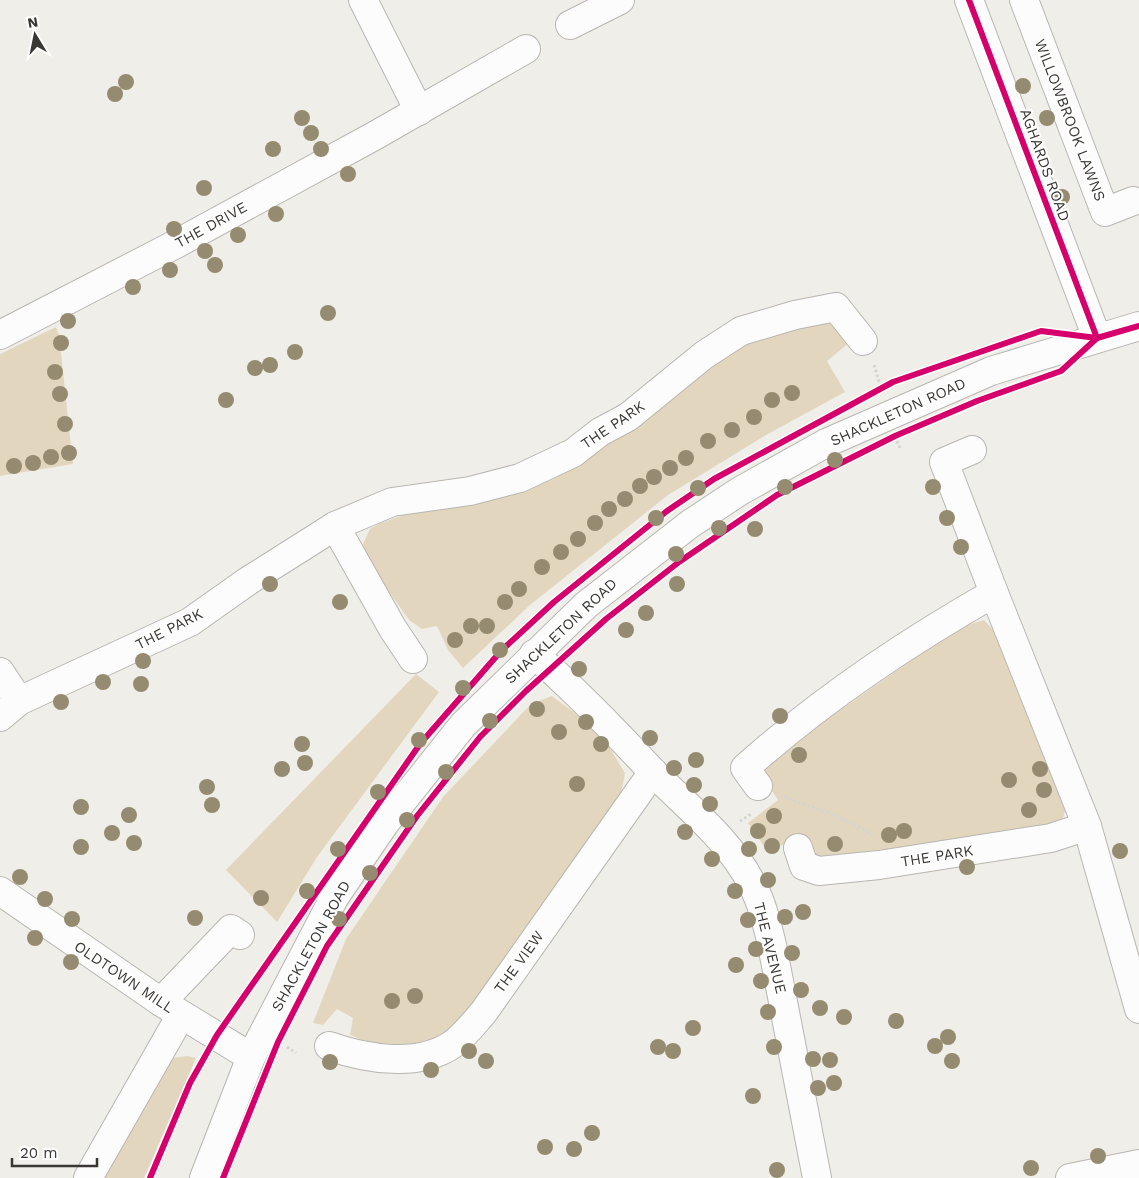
<svg xmlns="http://www.w3.org/2000/svg" width="1139" height="1178" viewBox="0 0 1139 1178" font-family="'Work Sans',sans-serif">
<rect width="100%" height="100%" fill="#f0eee8"/>
<g fill="#e2d7be">
<polygon points="838,320 849,343 827,361 845,392 766,435 668,495 530,605 463,668 448,650 437,626 422,629 409,620 366,559 363,544 370,529 381,523 415,511 483,502 552,480 602,449 668,401 725,353 779,329"/>
<polygon points="56,327 59,335 73,464 0,476 0,354"/>
<polygon points="984,620 997,634 1068,801 1063,818 1050,827 877,853 819,857 810,852 805,836 767,851 748,823 778,800 763,777 762,769 803,736 958,628"/>
<polygon points="416,674 439,692 317,857 277,922 226,870"/>
<path d="M 552,696 L 600,732 L 625,773 L 619,804 L 460,1023 C 440,1038 409,1053 383,1048 C 372,1045 361,1039 350,1035 L 353,1018 L 337,1009 L 323,1025 L 313,1023 L 346,939 L 443,797 L 531,704 Z"/>
<polygon points="187,1056 196,1058 144,1178 101,1178 173,1058"/>
</g>
<g fill="none" stroke-linecap="round" stroke-linejoin="round">
<defs>
<g id="minor">
<polyline points="363,0 419,111"/>
<polyline points="969,0 1097,338"/>
<polyline points="1024,0 1105,212 1133,201"/>
<polyline points="570,25 620,0"/>
<polyline points="0,335 176,244 376,135 526,49"/>
<polyline points="972,450 944,462 994,593 1087,826 1139,1009"/>
<polyline points="335,526 393,629 413,659"/>
<path d="M 534,654 C 576,691 614,730 652,771 C 687,807 729,839 752,884 C 762,903 767,924 772,945 L 817,1178"/>
<polyline points="0,672 19,701"/>
<polyline points="0,717 19,701 190,622 248,581 335,526 392,502 470,491 520,478 573,453 600,432 628,417 704,355 741,331 795,315 836,307 863,341"/>
<path d="M 758,786 L 745,768 C 820,701 906,643 994,593"/>
<polyline points="798,848 804,866 819,871 879,865 1051,838 1087,826"/>
<polyline points="0,891 161,1002 251,1057"/>
<polyline points="161,1002 231,929 240,935"/>
<path d="M 329,1046 C 366,1059 419,1068 453,1044 C 464,1036 474,1023 483,1013 L 653,772"/>
<polyline points="88,1178 181,1015"/>
<polyline points="204,1178 251,1057 334,898 385,823 463,725 586,605 690,524 740,491 826,443 991,371 1139,326"/>
<polyline points="1070,1178 1139,1164"/>
</g>
</defs>
<use href="#minor" stroke="#b8b6b2" stroke-width="30"/>
<g stroke="#d6d4d3" stroke-width="3" stroke-dasharray="2.5 2.5" stroke-linecap="butt">
<polyline points="874,365 881,388"/>
<polyline points="897,441 900,448"/>
<polyline points="784,797 837,816 871,833 872,838"/>
<polyline points="740,821 751,814"/>
<polyline points="287,1047 296,1053"/>
</g>
<use href="#minor" stroke="#fdfcfc" stroke-width="28"/>
<defs>
<g id="cycleway">
<polyline points="969,0 1097,338"/>
<polyline points="150,1178 190,1083 217,1035 420,744 501,651 554,602 667,511 714,479 893,382 1041,331 1097,338 1139,326"/>
<polyline points="223,1178 278,1042 327,946 417,816 480,737 526,691 606,619 679,562 777,495 895,436 977,401 1061,371 1097,338"/>
</g>
</defs>
<use href="#cycleway" stroke="#fff" stroke-width="9"/>
<use href="#cycleway" stroke="#d6006c" stroke-width="6"/>
</g>
<g fill="#958b70">
<circle cx="126" cy="82" r="8"/>
<circle cx="1023" cy="86" r="8"/>
<circle cx="115" cy="94" r="8"/>
<circle cx="302" cy="118" r="8"/>
<circle cx="1047" cy="118" r="8"/>
<circle cx="311" cy="133" r="8"/>
<circle cx="273" cy="149" r="8"/>
<circle cx="321" cy="149" r="8"/>
<circle cx="348" cy="174" r="8"/>
<circle cx="204" cy="188" r="8"/>
<circle cx="1062" cy="197" r="8"/>
<circle cx="276" cy="214" r="8"/>
<circle cx="174" cy="229" r="8"/>
<circle cx="238" cy="235" r="8"/>
<circle cx="205" cy="251" r="8"/>
<circle cx="215" cy="265" r="8"/>
<circle cx="170" cy="270" r="8"/>
<circle cx="133" cy="287" r="8"/>
<circle cx="328" cy="313" r="8"/>
<circle cx="68" cy="321" r="8"/>
<circle cx="61" cy="343" r="8"/>
<circle cx="295" cy="352" r="8"/>
<circle cx="270" cy="365" r="8"/>
<circle cx="255" cy="368" r="8"/>
<circle cx="55" cy="372" r="8"/>
<circle cx="792" cy="393" r="8"/>
<circle cx="60" cy="394" r="8"/>
<circle cx="226" cy="400" r="8"/>
<circle cx="772" cy="400" r="8"/>
<circle cx="754" cy="417" r="8"/>
<circle cx="65" cy="424" r="8"/>
<circle cx="732" cy="430" r="8"/>
<circle cx="708" cy="441" r="8"/>
<circle cx="69" cy="453" r="8"/>
<circle cx="51" cy="457" r="8"/>
<circle cx="686" cy="458" r="8"/>
<circle cx="835" cy="460" r="8"/>
<circle cx="33" cy="463" r="8"/>
<circle cx="14" cy="466" r="8"/>
<circle cx="670" cy="468" r="8"/>
<circle cx="654" cy="477" r="8"/>
<circle cx="640" cy="486" r="8"/>
<circle cx="785" cy="487" r="8"/>
<circle cx="933" cy="487" r="8"/>
<circle cx="698" cy="488" r="8"/>
<circle cx="625" cy="499" r="8"/>
<circle cx="609" cy="509" r="8"/>
<circle cx="656" cy="518" r="8"/>
<circle cx="947" cy="518" r="8"/>
<circle cx="595" cy="523" r="8"/>
<circle cx="719" cy="528" r="8"/>
<circle cx="755" cy="529" r="8"/>
<circle cx="578" cy="539" r="8"/>
<circle cx="961" cy="547" r="8"/>
<circle cx="561" cy="552" r="8"/>
<circle cx="676" cy="554" r="8"/>
<circle cx="542" cy="567" r="8"/>
<circle cx="270" cy="584" r="8"/>
<circle cx="677" cy="584" r="8"/>
<circle cx="519" cy="589" r="8"/>
<circle cx="340" cy="602" r="8"/>
<circle cx="505" cy="602" r="8"/>
<circle cx="646" cy="613" r="8"/>
<circle cx="471" cy="626" r="8"/>
<circle cx="487" cy="626" r="8"/>
<circle cx="626" cy="630" r="8"/>
<circle cx="455" cy="640" r="8"/>
<circle cx="500" cy="650" r="8"/>
<circle cx="143" cy="661" r="8"/>
<circle cx="579" cy="669" r="8"/>
<circle cx="103" cy="682" r="8"/>
<circle cx="141" cy="684" r="8"/>
<circle cx="463" cy="688" r="8"/>
<circle cx="61" cy="702" r="8"/>
<circle cx="537" cy="709" r="8"/>
<circle cx="780" cy="716" r="8"/>
<circle cx="490" cy="721" r="8"/>
<circle cx="586" cy="722" r="8"/>
<circle cx="559" cy="732" r="8"/>
<circle cx="650" cy="738" r="8"/>
<circle cx="419" cy="740" r="8"/>
<circle cx="302" cy="744" r="8"/>
<circle cx="601" cy="744" r="8"/>
<circle cx="799" cy="755" r="8"/>
<circle cx="696" cy="760" r="8"/>
<circle cx="305" cy="763" r="8"/>
<circle cx="674" cy="768" r="8"/>
<circle cx="282" cy="769" r="8"/>
<circle cx="1040" cy="769" r="8"/>
<circle cx="446" cy="772" r="8"/>
<circle cx="1009" cy="780" r="8"/>
<circle cx="577" cy="784" r="8"/>
<circle cx="694" cy="785" r="8"/>
<circle cx="207" cy="787" r="8"/>
<circle cx="1044" cy="790" r="8"/>
<circle cx="378" cy="792" r="8"/>
<circle cx="710" cy="804" r="8"/>
<circle cx="212" cy="805" r="8"/>
<circle cx="81" cy="807" r="8"/>
<circle cx="1029" cy="810" r="8"/>
<circle cx="129" cy="815" r="8"/>
<circle cx="774" cy="816" r="8"/>
<circle cx="407" cy="820" r="8"/>
<circle cx="758" cy="831" r="8"/>
<circle cx="904" cy="831" r="8"/>
<circle cx="685" cy="832" r="8"/>
<circle cx="112" cy="833" r="8"/>
<circle cx="889" cy="835" r="8"/>
<circle cx="134" cy="843" r="8"/>
<circle cx="835" cy="844" r="8"/>
<circle cx="772" cy="846" r="8"/>
<circle cx="81" cy="847" r="8"/>
<circle cx="338" cy="849" r="8"/>
<circle cx="749" cy="849" r="8"/>
<circle cx="1120" cy="851" r="8"/>
<circle cx="712" cy="859" r="8"/>
<circle cx="967" cy="867" r="8"/>
<circle cx="370" cy="873" r="8"/>
<circle cx="20" cy="877" r="8"/>
<circle cx="768" cy="880" r="8"/>
<circle cx="307" cy="891" r="8"/>
<circle cx="735" cy="891" r="8"/>
<circle cx="261" cy="898" r="8"/>
<circle cx="45" cy="899" r="8"/>
<circle cx="803" cy="912" r="8"/>
<circle cx="785" cy="917" r="8"/>
<circle cx="195" cy="918" r="8"/>
<circle cx="72" cy="919" r="8"/>
<circle cx="339" cy="919" r="8"/>
<circle cx="748" cy="920" r="8"/>
<circle cx="35" cy="938" r="8"/>
<circle cx="756" cy="949" r="8"/>
<circle cx="792" cy="953" r="8"/>
<circle cx="71" cy="962" r="8"/>
<circle cx="736" cy="965" r="8"/>
<circle cx="761" cy="981" r="8"/>
<circle cx="801" cy="990" r="8"/>
<circle cx="415" cy="996" r="8"/>
<circle cx="392" cy="1001" r="8"/>
<circle cx="820" cy="1008" r="8"/>
<circle cx="768" cy="1012" r="8"/>
<circle cx="844" cy="1017" r="8"/>
<circle cx="896" cy="1021" r="8"/>
<circle cx="693" cy="1028" r="8"/>
<circle cx="948" cy="1037" r="8"/>
<circle cx="935" cy="1046" r="8"/>
<circle cx="658" cy="1047" r="8"/>
<circle cx="774" cy="1047" r="8"/>
<circle cx="469" cy="1051" r="8"/>
<circle cx="673" cy="1051" r="8"/>
<circle cx="813" cy="1059" r="8"/>
<circle cx="830" cy="1060" r="8"/>
<circle cx="486" cy="1061" r="8"/>
<circle cx="952" cy="1061" r="8"/>
<circle cx="330" cy="1062" r="8"/>
<circle cx="431" cy="1070" r="8"/>
<circle cx="834" cy="1083" r="8"/>
<circle cx="818" cy="1088" r="8"/>
<circle cx="753" cy="1096" r="8"/>
<circle cx="592" cy="1133" r="8"/>
<circle cx="545" cy="1147" r="8"/>
<circle cx="574" cy="1149" r="8"/>
<circle cx="1098" cy="1156" r="8"/>
<circle cx="1031" cy="1168" r="8"/>
<circle cx="777" cy="1170" r="8"/>
</g>
<g text-anchor="middle" dominant-baseline="central" stroke-width="4" stroke-linejoin="round" paint-order="stroke">
<g font-size="15" fill="#393733" stroke="#fff">
<text transform="translate(1070 120) rotate(69)">WILLOWBROOK LAWNS</text>
<text transform="translate(1045 165) rotate(70)">AGHARDS ROAD</text>
<text transform="translate(211 225) rotate(-29)">THE DRIVE</text>
<text transform="translate(898 412) rotate(-24)">SHACKLETON ROAD</text>
<text transform="translate(613 425) rotate(-34)">THE PARK</text>
<text transform="translate(169 629) rotate(-27)">THE PARK</text>
<text transform="translate(561 631) rotate(-43)">SHACKLETON ROAD</text>
<text transform="translate(937 856) rotate(-9)">THE PARK</text>
<text transform="translate(311 946) rotate(-61)">SHACKLETON ROAD</text>
<text transform="translate(770 948) rotate(76)">THE AVENUE</text>
<text transform="translate(519 962) rotate(-54)">THE VIEW</text>
<text transform="translate(124 977) rotate(34)">OLDTOWN MILL</text>
</g>
</g>
<g transform="translate(35 35) rotate(350)" stroke="#ffffff" stroke-width="4" paint-order="stroke">
<path d="M0-4L9 19L0 12L-9 19Z" fill="#393733"/>
<text y="-8" font-size="14" font-weight="bold" text-anchor="middle" fill="#393733">N</text>
</g>
<path d="M12 1158v8h85v-8" fill="none" stroke="#393733" stroke-width="2.5"/>
<text x="20" y="1158" font-size="15" fill="#393733" stroke="#ffffff" stroke-width="4" paint-order="stroke">20 m</text>
</svg>
